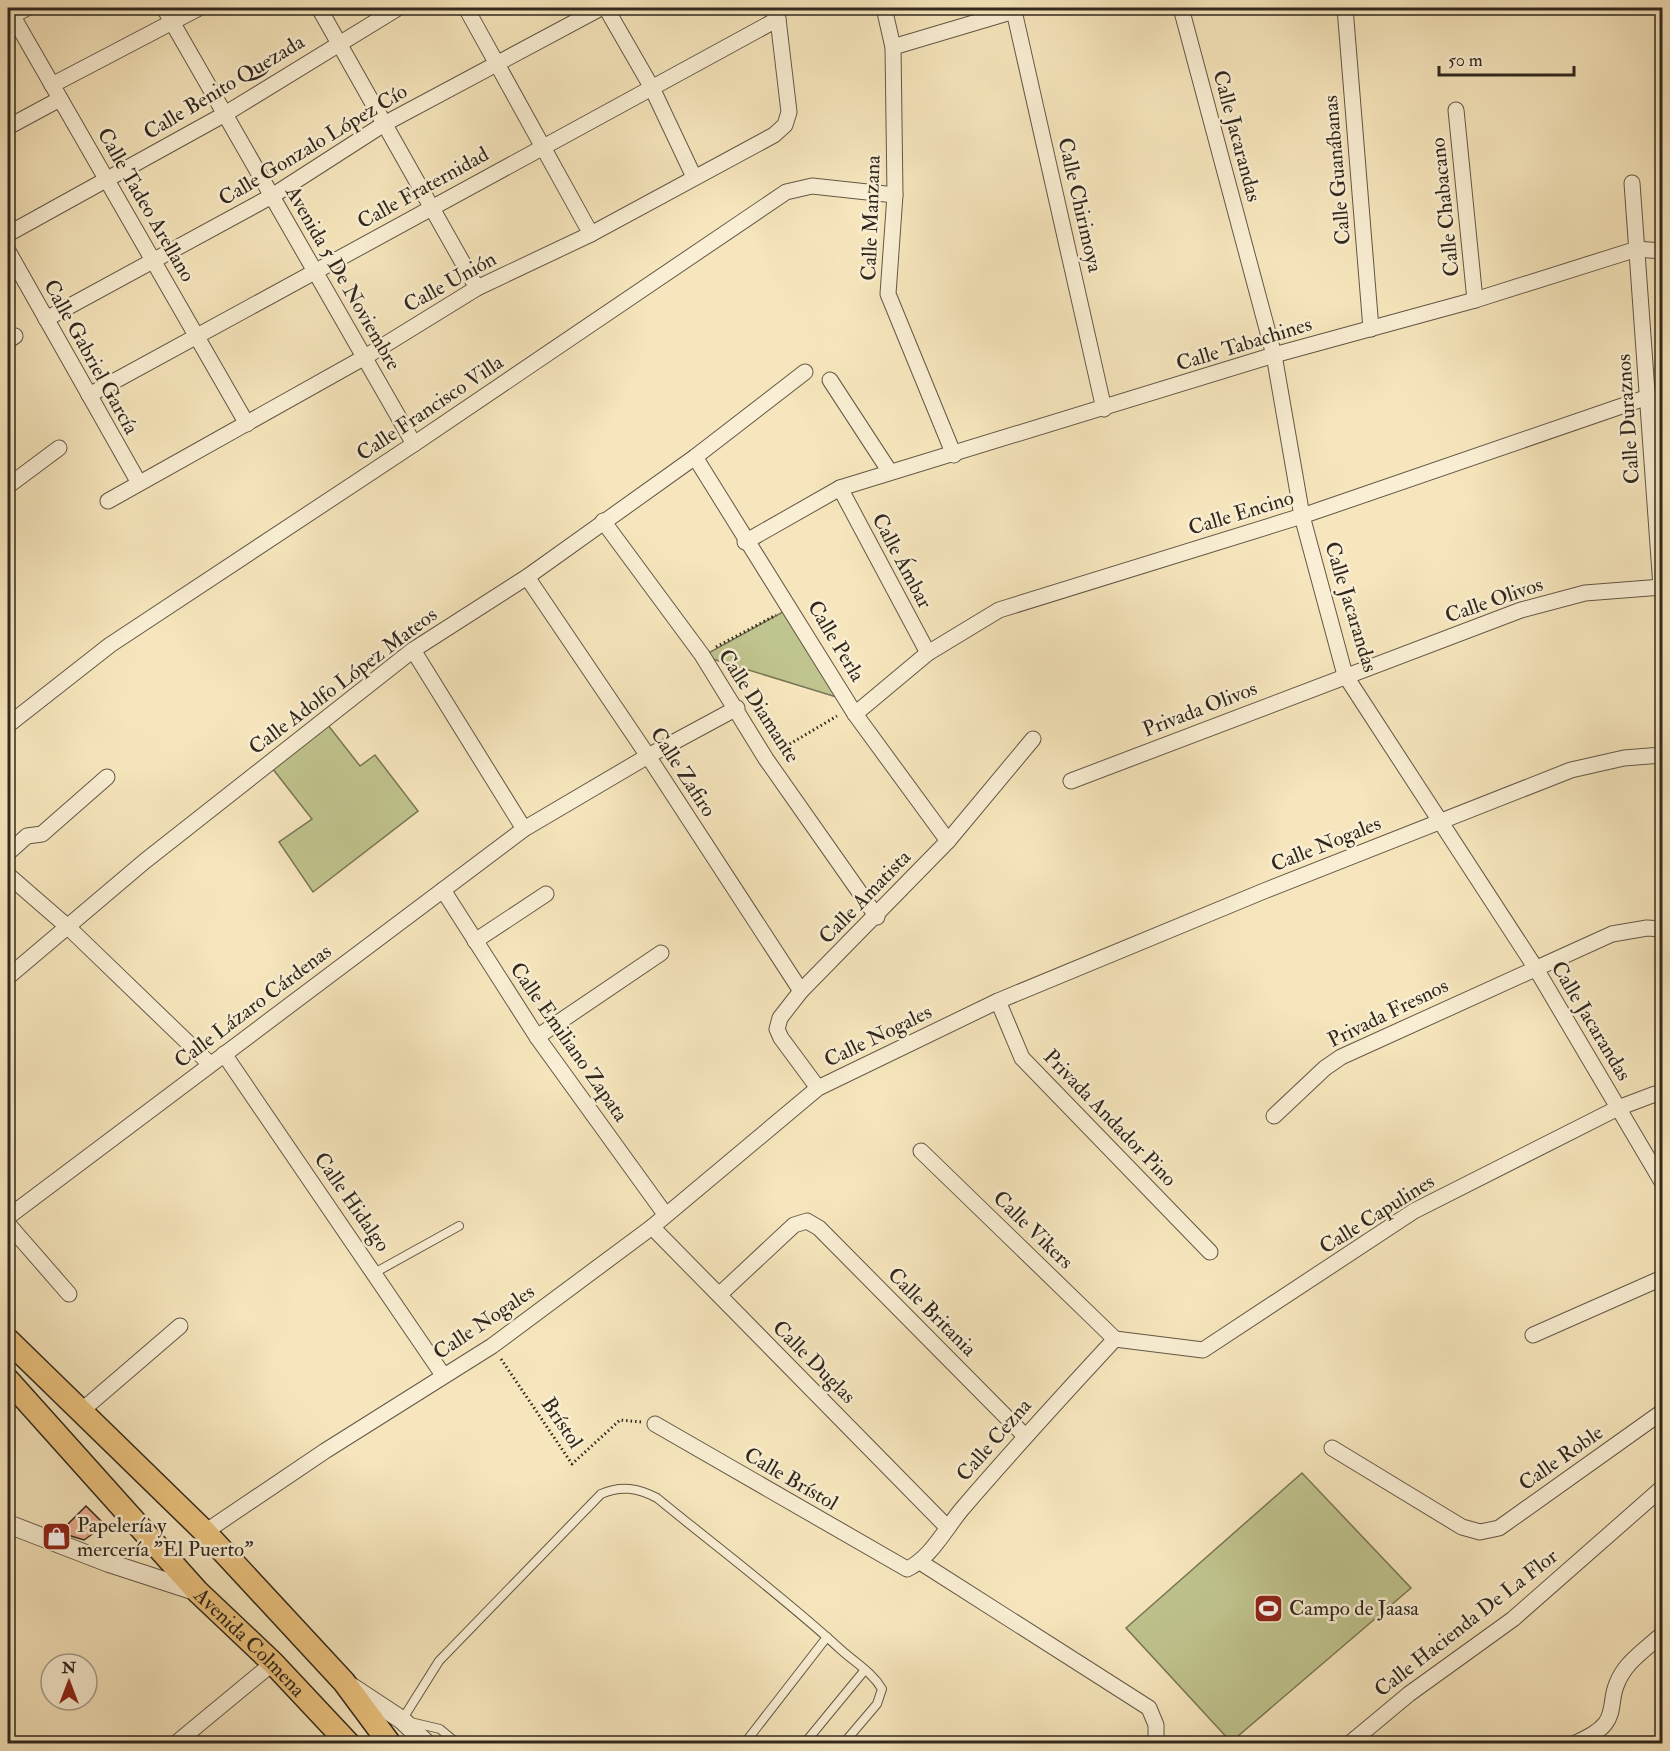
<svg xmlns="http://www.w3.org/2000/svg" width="1670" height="1751" viewBox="0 0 1670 1751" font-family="'IM FELL Double Pica',serif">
<rect width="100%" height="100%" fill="#f7e6bd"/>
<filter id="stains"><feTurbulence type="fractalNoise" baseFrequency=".00333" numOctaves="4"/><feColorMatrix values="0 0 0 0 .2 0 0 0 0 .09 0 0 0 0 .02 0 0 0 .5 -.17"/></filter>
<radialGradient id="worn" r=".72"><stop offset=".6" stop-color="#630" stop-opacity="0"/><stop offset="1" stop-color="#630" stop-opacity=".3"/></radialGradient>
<g fill="#c0c48e" stroke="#787656" stroke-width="1.5">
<polygon points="790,608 846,700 703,656"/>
<polygon points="324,720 360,766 375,755 418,811 313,892 279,842 312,819 269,764"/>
<polygon points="1302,1473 1411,1588 1231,1742 1126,1628"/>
</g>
<polygon fill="#ecae90" stroke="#30281e" stroke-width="1.5" points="86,1506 105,1525 84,1540 71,1536 63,1529"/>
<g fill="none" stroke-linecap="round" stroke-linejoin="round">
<defs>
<g id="service">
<polyline points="376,1272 459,1226"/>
<path d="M 458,1744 L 440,1729 L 402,1720 L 439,1661 L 601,1494 C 621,1485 638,1488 657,1498 C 718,1548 781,1595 839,1648 C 854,1662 872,1672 882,1689 L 877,1704 L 843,1744"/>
<polyline points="744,1744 827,1637"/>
<polyline points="804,1744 864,1671"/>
</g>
<g id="minor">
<polyline points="8,8 247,424"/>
<polyline points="164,8 414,444"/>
<polyline points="319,8 477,288"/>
<polyline points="466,8 591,234"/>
<polyline points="606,8 652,88 694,177"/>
<polyline points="884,8 893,47 895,195 888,294 954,455"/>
<polyline points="1181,8 1274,355 1302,516 1345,675 1535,967 1662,1182"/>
<polyline points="1345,8 1371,329"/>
<polyline points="1014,11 1104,409"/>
<polyline points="8,18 27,8"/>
<polyline points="893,47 1014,11 1016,8"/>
<polyline points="52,85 199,8"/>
<polyline points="1456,110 1475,300"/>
<polyline points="8,127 60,99"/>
<polyline points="1632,183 1661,587"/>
<polyline points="8,234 225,114 398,8"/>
<polyline points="8,251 139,483"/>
<polyline points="46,319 272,196 384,124 601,8"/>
<polyline points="8,341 15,336"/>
<polyline points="830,380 890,472"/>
<polyline points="89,395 778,19"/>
<polyline points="695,457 855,714 948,841"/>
<polyline points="8,486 59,448"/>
<polyline points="840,488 928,653"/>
<polyline points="108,501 365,357 477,288 591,234 774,135 785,125 789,112 778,19 771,8"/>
<polyline points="603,521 702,655 766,759 877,917"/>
<polyline points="745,542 840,488 1274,355 1475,300 1637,249 1662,251"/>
<polyline points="527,577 648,756 801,991"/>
<polyline points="413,650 524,829"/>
<polyline points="855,714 928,653 999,610 1302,516 1648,397 1662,400"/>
<polyline points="8,725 110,645 414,444 786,192 812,186 895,195"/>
<polyline points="1071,781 1521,610 1585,593 1662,587"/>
<polyline points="8,853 27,836 42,834 107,777"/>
<polyline points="8,875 69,928 210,1064"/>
<polyline points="443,890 537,1037 665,1214"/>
<polyline points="475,941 546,894"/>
<polyline points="8,977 145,861 413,650 527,577 695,457 805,372"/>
<polyline points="998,1001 1022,1058 1210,1252"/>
<polyline points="537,1037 661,953"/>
<polyline points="224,1054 443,1375"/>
<polyline points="818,1088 781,1038 777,1029 780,1018 801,991 948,841 1033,739"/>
<polyline points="1274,1116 1325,1068 1341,1057 1612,934 1647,928 1662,929"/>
<polyline points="921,1151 1115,1339"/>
<polyline points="8,1217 524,829 648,756 737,708"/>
<polyline points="8,1224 69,1294"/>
<polyline points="652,1227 947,1527"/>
<polyline points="719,1295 794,1225 807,1221 819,1228 1025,1436"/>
<polyline points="1533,1335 1662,1278"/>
<polyline points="1115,1339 1203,1350 1414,1211 1618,1108 1655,1094 1662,1095"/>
<polyline points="80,1412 180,1326"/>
<path d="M 655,1424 L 907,1569 C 930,1559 946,1528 962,1509 C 1012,1451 1063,1395 1115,1339"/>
<polyline points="1332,1448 1462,1527 1480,1532 1499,1528 1662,1412"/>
<polyline points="205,1532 325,1451 492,1346 652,1227 818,1088 998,1001 1264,891 1571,770 1624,758 1662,755"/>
<polyline points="920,1562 1149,1708 1156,1725 1156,1744"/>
<polyline points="175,1744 273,1663"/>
<polyline points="1349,1744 1409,1694 1513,1619 1662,1488"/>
<path d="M 1573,1744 C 1631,1720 1599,1705 1625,1669 C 1634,1656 1651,1645 1662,1634"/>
</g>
<g id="tertiary">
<polyline points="8,1524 109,1563 198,1592"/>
<polyline points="352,1687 402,1720 427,1744"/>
</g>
<g id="primary">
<polyline points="8,1340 205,1532 344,1682 390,1744"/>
<path id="s1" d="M 8,1380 L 198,1592 L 273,1663 L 349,1744"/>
</g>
</defs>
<use href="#service" stroke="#625846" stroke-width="10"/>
<use href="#minor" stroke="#625846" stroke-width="17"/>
<use href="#tertiary" stroke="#625846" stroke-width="20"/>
<use href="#primary" stroke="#30281e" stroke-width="25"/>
<g stroke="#30281e" stroke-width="3" stroke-dasharray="1.5 3" stroke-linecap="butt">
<polyline points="716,647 776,615"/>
<polyline points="778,751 837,716"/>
<polyline points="501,1359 572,1464 620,1420 641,1422"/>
</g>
<use href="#service" stroke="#faefd4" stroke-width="8"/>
<use href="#minor" stroke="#faefd4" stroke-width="15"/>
<use href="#tertiary" stroke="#faefd4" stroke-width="18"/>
<use href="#primary" stroke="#ecc37e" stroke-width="22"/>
</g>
<defs>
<symbol id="shop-square" viewBox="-11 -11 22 22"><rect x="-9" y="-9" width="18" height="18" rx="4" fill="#8f2418" stroke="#faefd4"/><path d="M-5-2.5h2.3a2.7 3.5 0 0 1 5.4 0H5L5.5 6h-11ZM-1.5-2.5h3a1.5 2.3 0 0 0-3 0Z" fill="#fff"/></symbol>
<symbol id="stadium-square" viewBox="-11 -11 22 22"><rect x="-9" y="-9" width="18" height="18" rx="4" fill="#8f2418" stroke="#faefd4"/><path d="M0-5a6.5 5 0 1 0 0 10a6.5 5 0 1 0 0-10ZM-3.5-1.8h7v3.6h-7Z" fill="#fff"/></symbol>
</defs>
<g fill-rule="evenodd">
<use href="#shop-square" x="40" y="1520" width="33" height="33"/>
<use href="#stadium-square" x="1252" y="1592" width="33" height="33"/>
</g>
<g text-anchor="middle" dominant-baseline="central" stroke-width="5" stroke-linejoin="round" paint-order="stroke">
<g font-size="21" fill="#30281e" stroke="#faefd4">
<text transform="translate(224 87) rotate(-31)">Calle Benito Quezada</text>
<text transform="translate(1237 136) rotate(75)">Calle Jacarandas</text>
<text transform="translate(313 145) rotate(-31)">Calle Gonzalo López Cío</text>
<text transform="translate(1337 170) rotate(-95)">Calle Guanábanas</text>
<text transform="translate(423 188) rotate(-29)">Calle Fraternidad</text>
<text transform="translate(146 205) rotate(60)">Calle Tadeo Arellano</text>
<text transform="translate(1080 205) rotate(77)">Calle Chirimoya</text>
<text transform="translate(1445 207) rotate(-96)">Calle Chabacano</text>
<text transform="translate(871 218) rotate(-88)">Calle Manzana</text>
<text transform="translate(343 278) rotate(60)">Avenida 5 De Noviembre</text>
<text transform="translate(450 282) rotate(-29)">Calle Unión</text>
<text transform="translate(1244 344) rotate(-17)">Calle Tabachines</text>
<text transform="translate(91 357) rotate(61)">Calle Gabriel García</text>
<text transform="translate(430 408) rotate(-34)">Calle Francisco Villa</text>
<text transform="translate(1628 419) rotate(-94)">Calle Duraznos</text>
<text transform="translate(1241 513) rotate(-17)">Calle Encino</text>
<text transform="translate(902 561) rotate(62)">Calle Ámbar</text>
<text transform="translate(1494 600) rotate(-19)">Calle Olivos</text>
<text transform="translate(1351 607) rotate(73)">Calle Jacarandas</text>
<text transform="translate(836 641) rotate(59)">Calle Perla</text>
<text transform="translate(343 681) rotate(-37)">Calle Adolfo López Mateos</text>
<text transform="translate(759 706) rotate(57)">Calle Diamante</text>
<text transform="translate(1200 709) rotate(-21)">Privada Olivos</text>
<text transform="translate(683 772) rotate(57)">Calle Zafiro</text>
<text transform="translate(1326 844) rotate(-22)">Calle Nogales</text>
<text transform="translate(865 897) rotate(-46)">Calle Amatista</text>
<text transform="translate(253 1006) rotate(-37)">Calle Lázaro Cárdenas</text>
<text transform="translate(1388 1013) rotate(-26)">Privada Fresnos</text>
<text transform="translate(1591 1021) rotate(59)">Calle Jacarandas</text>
<text transform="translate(878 1036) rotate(-26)">Calle Nogales</text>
<text transform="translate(569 1042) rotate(55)">Calle Emiliano Zapata</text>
<text transform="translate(1110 1118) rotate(46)">Privada Andador Pino</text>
<text transform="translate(352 1202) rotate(55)">Calle Hidalgo</text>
<text transform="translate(1377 1214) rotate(-32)">Calle Capulines</text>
<text transform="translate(1033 1230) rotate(44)">Calle Vikers</text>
<text transform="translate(932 1312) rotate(45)">Calle Britania</text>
<text transform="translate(484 1322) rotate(-34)">Calle Nogales</text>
<text transform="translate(814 1362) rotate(45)">Calle Duglas</text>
<text transform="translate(562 1423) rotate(56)">Brístol</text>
<text transform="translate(994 1440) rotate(-49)">Calle Cezna</text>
<text transform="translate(1561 1458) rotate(-35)">Calle Roble</text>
<text transform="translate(791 1479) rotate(30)">Calle Brístol</text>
<text transform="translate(1466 1623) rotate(-38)">Calle Hacienda De La Flor</text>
<text stroke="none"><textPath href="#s1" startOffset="357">Avenida Colmena</textPath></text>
</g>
<g font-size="21" fill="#30281e" stroke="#faefd4" text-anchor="start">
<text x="77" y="1525">Papelería y<tspan x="77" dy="24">mercería "El Puerto"</tspan></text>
<text x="1289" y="1608">Campo de Jaasa</text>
</g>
</g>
<rect width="1670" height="1751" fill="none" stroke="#f7e6bd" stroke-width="30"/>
<rect x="9" y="9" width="1652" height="1733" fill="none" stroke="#30281e" stroke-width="3"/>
<rect x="15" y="15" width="1640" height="1721" fill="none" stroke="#30281e" stroke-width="1.5"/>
<g transform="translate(69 1682)"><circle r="28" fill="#faefd4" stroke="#a99f8b" stroke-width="1.5"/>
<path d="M0-4.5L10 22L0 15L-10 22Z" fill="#8f2418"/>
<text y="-9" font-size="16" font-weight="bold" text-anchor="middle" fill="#30281e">N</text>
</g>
<path d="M1439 66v9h135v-9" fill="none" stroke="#30281e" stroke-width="3"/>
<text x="1448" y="66" font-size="18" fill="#30281e" stroke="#faefd4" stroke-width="4.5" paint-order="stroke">50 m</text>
<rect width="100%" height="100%" filter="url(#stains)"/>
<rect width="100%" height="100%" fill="url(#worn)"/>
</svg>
